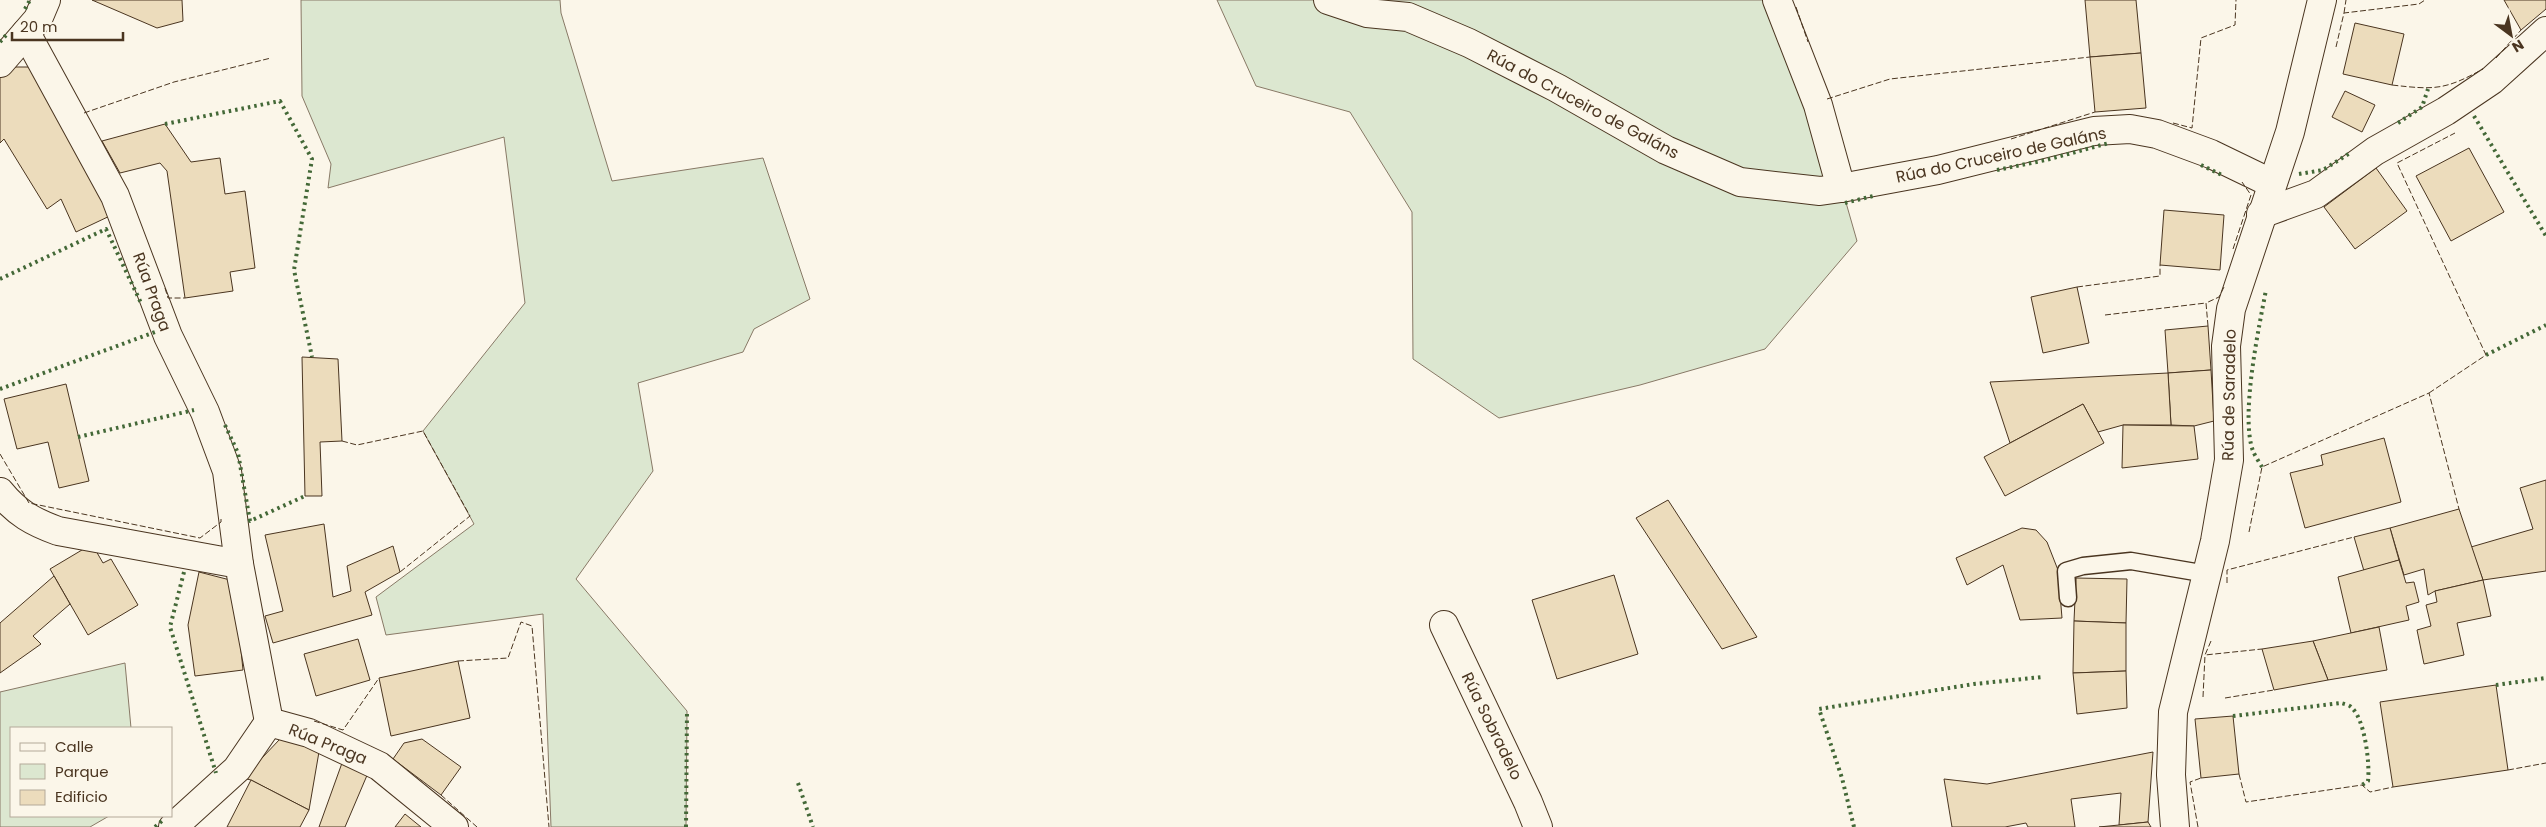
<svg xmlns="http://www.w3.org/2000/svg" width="2546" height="827" viewBox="0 0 2546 827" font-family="Poppins,sans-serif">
<rect width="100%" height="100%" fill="#fbf6e9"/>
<g fill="#dce7d0" stroke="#887966">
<polygon points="301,0 560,0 561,13 612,181 763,158 810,299 754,329 743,352 638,383 653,471 576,579 687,711 686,827 551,827 543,614 386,635 376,597 474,524 423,431 525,303 504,137 328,188 331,164 302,96"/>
<polygon points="1217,0 1776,0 1818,105 1857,241 1765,349 1640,385 1499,418 1413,359 1412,212 1350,112 1256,86"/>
<polygon points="125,663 131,728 11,728 11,816 109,816 90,827 0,827 0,692"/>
</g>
<g fill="#ecdcbc" stroke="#4a3520">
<polygon points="92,0 182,0 183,21 157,28"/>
<polygon points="2085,0 2136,0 2141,53 2090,57"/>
<polygon points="2504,0 2546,0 2546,9 2521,30"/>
<polygon points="2355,23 2404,34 2392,85 2343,74"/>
<polygon points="2141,53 2146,108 2095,112 2090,57"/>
<polygon points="5,67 33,67 114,214 76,232 61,199 47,209 4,139 0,143 0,73"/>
<polygon points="2345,91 2375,105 2362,132 2332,117"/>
<polygon points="165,124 191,162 220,158 225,194 245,191 255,268 230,272 233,291 185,298 167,171 160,163 120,173 102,141"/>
<polygon points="2469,148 2504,212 2451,241 2416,176"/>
<polygon points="2376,168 2407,211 2355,249 2324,207"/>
<polygon points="2164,210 2224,215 2220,270 2160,265"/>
<polygon points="2077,287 2089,343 2043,353 2031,297"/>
<polygon points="2208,326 2211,370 2168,373 2165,330"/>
<polygon points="302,357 338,359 342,441 320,442 322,496 305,496"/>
<polygon points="2211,370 2214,421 2194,426 2171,425 2168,373"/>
<polygon points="2168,373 2171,425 2123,425 2098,432 2083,404 2010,443 1990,382"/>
<polygon points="66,384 89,481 59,488 48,442 17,449 4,399"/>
<polygon points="2083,404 2104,443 2005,496 1984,457"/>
<polygon points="2123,425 2194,426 2198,459 2122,468"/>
<polygon points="2384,438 2401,502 2305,528 2290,473 2323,465 2321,455"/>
<polygon points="2546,480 2546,571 2483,580 2471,547 2533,529 2520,488"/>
<polygon points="1668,500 1757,637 1722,649 1636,518"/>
<polygon points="2459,509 2483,580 2435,591 2428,595 2424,569 2404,575 2390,528"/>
<polygon points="324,524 333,597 351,591 347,566 393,546 400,572 365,592 372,615 273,643 265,616 283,611 265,535"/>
<polygon points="2022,528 2036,530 2047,542 2058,570 2062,618 2020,620 2003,565 1967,585 1956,558"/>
<polygon points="2390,528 2399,560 2364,571 2354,537"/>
<polygon points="92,544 103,563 111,559 138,605 88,635 50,569"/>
<polygon points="2399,560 2406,583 2414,582 2419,602 2406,606 2409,620 2351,633 2338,577"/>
<polygon points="199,572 234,581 243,670 195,676 188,625"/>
<polygon points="1614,575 1638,654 1557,679 1532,600"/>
<polygon points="54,576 70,604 33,636 41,644 0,673 0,623"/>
<polygon points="2076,578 2127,579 2126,623 2074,621"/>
<polygon points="2483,580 2491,616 2457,623 2464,655 2424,664 2417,630 2431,626 2426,605 2437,602 2435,591"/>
<polygon points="2074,621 2126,623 2126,671 2073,673"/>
<polygon points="2379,627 2387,670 2328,680 2313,641"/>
<polygon points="358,639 370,680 316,696 304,654"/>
<polygon points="2313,641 2328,680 2274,690 2262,649"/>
<polygon points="458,661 470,718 391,736 379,678"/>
<polygon points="2126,671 2127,708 2077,714 2073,673"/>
<polygon points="2496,685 2508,770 2393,787 2380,702"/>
<polygon points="2233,716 2239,774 2201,778 2195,719"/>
<polygon points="280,739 320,746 309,810 251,780 243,778"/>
<polygon points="422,739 461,767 441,795 393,759 404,743"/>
<polygon points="2153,752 2148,822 2119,825 2121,793 2071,799 2075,827 2028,827 2026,823 2005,827 1952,827 1944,779 1987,784"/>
<polygon points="342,763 368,773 345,827 319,827"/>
<polygon points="251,780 309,810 300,827 227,827"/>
<polygon points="405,814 421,827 395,827"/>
<polygon points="2148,822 2151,827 2099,827 2119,825"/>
</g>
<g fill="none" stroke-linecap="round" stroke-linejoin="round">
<defs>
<polyline id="lane" points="2068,598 2066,571 2083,566 2131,561 2207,574"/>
<g id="street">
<polyline points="1328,0 1367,13 1408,17 1469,43 1557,88 1666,150 1740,182 1820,191 1841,188 1938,170 2094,131 2130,129 2157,134 2211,154 2271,183"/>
<polyline points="1777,0 1818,105 1841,188"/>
<polyline points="26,33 115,196 168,336 205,412 227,471 239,564"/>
<polyline points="0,63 38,19 46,0"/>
<polyline points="2261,214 2316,194 2375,151 2446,111 2492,80 2546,31"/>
<path d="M 0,492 C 17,513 33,522 58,531 L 239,564 L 269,722 L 309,733 L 379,766 L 454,827"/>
<polyline points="1444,625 1528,802 1538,827"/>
<polyline points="173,827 237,769 269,722"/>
<polyline points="2175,827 2171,775 2173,712 2215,541 2229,460 2226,346 2231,309 2290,132 2322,0"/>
</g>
</defs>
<use href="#lane" stroke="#4a3520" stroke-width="19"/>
<use href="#street" stroke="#4a3520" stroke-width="30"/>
<use href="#lane" stroke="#fbf6e9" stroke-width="16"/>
<use href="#street" stroke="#fbf6e9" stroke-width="28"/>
<g stroke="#436837" stroke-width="4" stroke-dasharray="2.5 4" stroke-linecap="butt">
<polyline points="25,9 30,0"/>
<polyline points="0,42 8,33"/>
<polyline points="2474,116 2546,236"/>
<polyline points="2398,123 2422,107 2428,89"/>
<polyline points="165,124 280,101 312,159 294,270 312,357"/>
<polyline points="2201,165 2224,176"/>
<polyline points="1997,170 2046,160 2109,143"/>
<polyline points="2299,174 2323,170 2350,153"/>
<polyline points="1845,203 1873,196"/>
<polyline points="0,279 106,229 141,303"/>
<polyline points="2486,355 2546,325"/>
<polyline points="0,389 155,332"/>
<polyline points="225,425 238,453 250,521 305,496"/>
<polyline points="78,437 194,410"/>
<path d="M 2262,467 C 2259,462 2255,456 2253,451 C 2240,416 2259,327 2266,290"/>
<polyline points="184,572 170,627 216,773"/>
<polyline points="2496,685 2546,678"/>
<path d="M 2233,716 L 2341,703 C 2344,704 2350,705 2352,708 C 2365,720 2370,764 2368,781 L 2362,785"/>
<polyline points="798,783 813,827"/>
<polyline points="155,827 163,820"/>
<polyline points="686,827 687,711"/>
<polyline points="1854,827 1842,778 1819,709 1974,684 2042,677"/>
</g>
<g stroke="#4a3520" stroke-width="1" stroke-dasharray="6 2.5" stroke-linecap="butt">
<polyline points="1796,7 1808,42"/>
<polyline points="2344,13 2346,0"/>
<polyline points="2336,47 2344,13 2419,4 2425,0"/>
<polyline points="2496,58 2521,30"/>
<path d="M 2392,85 C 2435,90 2445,90 2483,69"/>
<polyline points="1827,99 1890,79 2090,57"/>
<polyline points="84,113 174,82 271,58"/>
<polyline points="2173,123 2192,128 2201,38 2235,25 2236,0"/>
<polyline points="2011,139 2095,112"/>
<polyline points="2233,249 2251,195 2242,182"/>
<polyline points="2077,287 2160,276 2160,265"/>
<polyline points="165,288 168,298 185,298"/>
<polyline points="2105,315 2206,303"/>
<polyline points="2208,326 2206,303 2219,297 2225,285"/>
<polyline points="2429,393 2486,355 2397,163 2455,133"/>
<polyline points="342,441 357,445 423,431 470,516 400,572"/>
<polyline points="0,454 29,503 200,538 221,522 221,519"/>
<polyline points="2249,532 2262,467 2429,393 2459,509"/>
<polyline points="2227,583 2227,570 2354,537"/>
<polyline points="2211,641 2205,655 2262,649"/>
<polyline points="458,661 508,658 521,622 532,626 549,827"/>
<polyline points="2203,697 2205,655"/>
<polyline points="2225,698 2274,690"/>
<polyline points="314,721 343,730 379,678"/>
<polyline points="2508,770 2546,763"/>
<polyline points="2239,774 2246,802 2362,785 2370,792 2393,787"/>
<polyline points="441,795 477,827"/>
<polyline points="2198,827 2190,782 2201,778"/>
</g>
</g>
<g text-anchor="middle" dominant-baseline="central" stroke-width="4" stroke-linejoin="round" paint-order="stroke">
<g font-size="16" fill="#4a3520" stroke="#fbf6e9">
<text transform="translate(1583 104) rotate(28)">Rúa do Cruceiro de Galáns</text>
<text transform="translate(2001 155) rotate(-12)">Rúa do Cruceiro de Galáns</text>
<text transform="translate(152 292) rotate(70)">Rúa Praga</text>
<text transform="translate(2229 395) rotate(-89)">Rúa de Saradelo</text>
<text transform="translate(1492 726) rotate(64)">Rúa Sobradelo</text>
<text transform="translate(328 744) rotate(22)">Rúa Praga</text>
</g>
</g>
<rect x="10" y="727" width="162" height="90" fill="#fbf6e9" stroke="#b4a999"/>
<rect x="20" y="743" width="25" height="8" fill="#fbf6e9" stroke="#b4a999"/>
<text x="55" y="752" font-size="15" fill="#4a3520">Calle</text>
<rect x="20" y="764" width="25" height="15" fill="#dce7d0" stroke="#b4a999"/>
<text x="55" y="777" font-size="15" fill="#4a3520">Parque</text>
<rect x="20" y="790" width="25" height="15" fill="#ecdcbc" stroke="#b4a999"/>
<text x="55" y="802" font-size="15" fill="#4a3520">Edificio</text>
<g transform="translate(2511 35) rotate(148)" stroke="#fbf6e9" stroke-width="4" paint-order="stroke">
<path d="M0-4L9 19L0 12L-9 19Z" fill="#4a3520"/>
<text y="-8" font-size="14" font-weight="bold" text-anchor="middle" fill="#4a3520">N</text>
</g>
<path d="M12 32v8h111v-8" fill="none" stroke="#4a3520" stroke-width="2.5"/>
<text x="20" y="32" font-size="15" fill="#4a3520" stroke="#fbf6e9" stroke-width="4" paint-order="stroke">20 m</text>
</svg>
